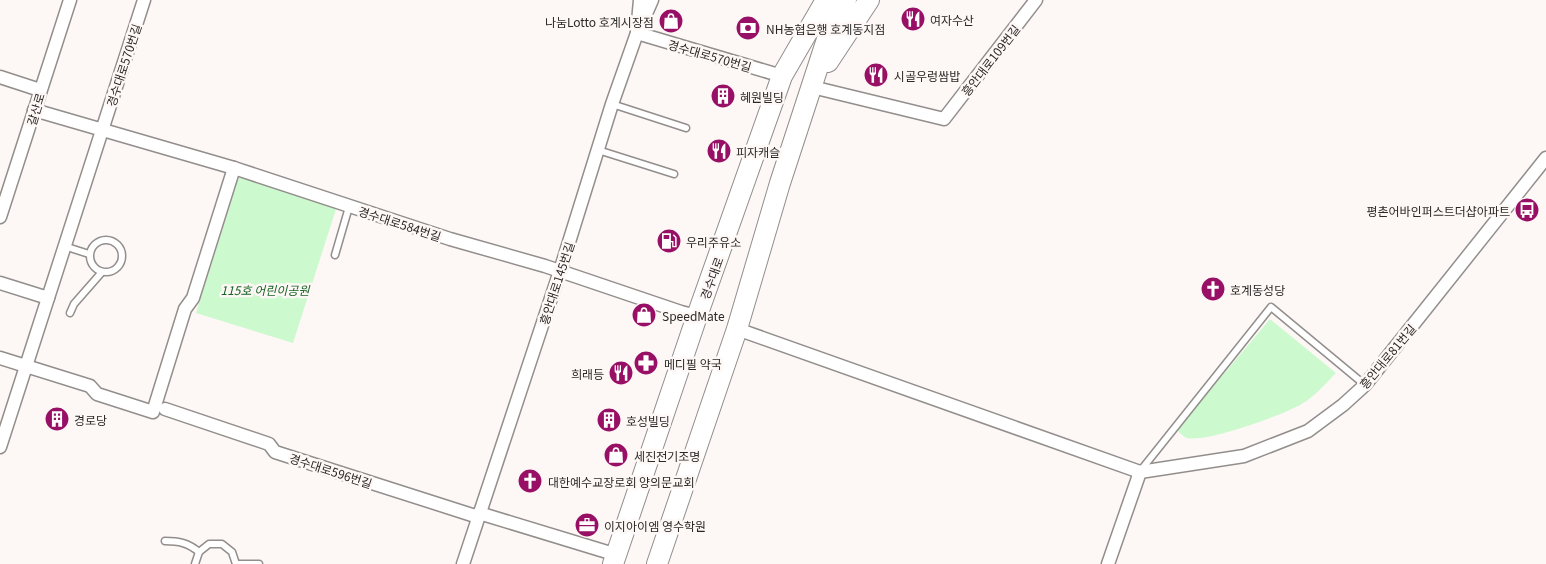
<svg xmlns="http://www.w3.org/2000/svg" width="1546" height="564" viewBox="0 0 1546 564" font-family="Georgia,'Noto Sans KR',serif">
<rect width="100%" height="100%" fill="#fdf8f6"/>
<g fill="#ccf9ce">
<polygon points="243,171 338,203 293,343 196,313 238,180"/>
<path d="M 1270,319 L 1336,373 C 1326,383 1317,394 1305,402 C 1287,414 1207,443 1187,438 C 1184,437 1181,434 1178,431 L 1179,427 Z"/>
</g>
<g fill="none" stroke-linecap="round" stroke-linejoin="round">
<defs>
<g id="lane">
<polyline points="612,104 686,128"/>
<polyline points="598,150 674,174"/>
<circle cx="106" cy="256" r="16"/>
<polyline points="64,246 89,254"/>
<polyline points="335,255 349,207"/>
<polyline points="70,313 74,304 102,272"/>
<polyline points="1141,470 1271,307 1365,385"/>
<path d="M 165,541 C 179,541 188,543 199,552"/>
<polyline points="195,564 199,552 209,544 222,544 232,552 236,564"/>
<polyline points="236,564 259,564"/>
</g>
<g id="street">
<polyline points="641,25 652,0"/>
<polyline points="637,33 782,76"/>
<polyline points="0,77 40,90"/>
<polyline points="812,87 944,119 1036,0"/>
<polyline points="34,110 234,168 450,239 545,266 681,312 697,316"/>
<polyline points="0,217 70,0"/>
<polyline points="0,283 48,298"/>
<polyline points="737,329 1140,472 1244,456 1308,431 1343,405 1365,385 1546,158"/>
<polyline points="0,358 90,386 97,394 153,412 185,309 193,298 234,168"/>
<polyline points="165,409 269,444 275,452 472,515"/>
<polyline points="0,447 144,0"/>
<polyline points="479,513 617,555"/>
<polyline points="463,564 560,271 612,104 637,33 640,0"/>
<polyline points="1108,564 1140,472"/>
</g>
<g id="primary">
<polyline points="828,62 869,0"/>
<polyline points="613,564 697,316 782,76 826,0"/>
<polyline points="657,564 737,329 780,183 831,27 846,0"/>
</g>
</defs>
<use href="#lane" stroke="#928e8c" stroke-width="9"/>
<use href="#street" stroke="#928e8c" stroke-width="15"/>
<use href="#primary" stroke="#928e8c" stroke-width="22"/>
<use href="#lane" stroke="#fff" stroke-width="6"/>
<use href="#street" stroke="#fff" stroke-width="12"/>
<use href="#primary" stroke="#fff" stroke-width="20"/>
</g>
<defs>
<symbol id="restaurant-disc" viewBox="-11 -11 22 22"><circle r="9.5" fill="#971065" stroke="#fdf8f6"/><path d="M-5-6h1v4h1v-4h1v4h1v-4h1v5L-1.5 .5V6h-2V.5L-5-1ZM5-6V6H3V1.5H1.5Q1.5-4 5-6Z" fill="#fff"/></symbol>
<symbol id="shop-disc" viewBox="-11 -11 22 22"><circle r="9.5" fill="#971065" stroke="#fdf8f6"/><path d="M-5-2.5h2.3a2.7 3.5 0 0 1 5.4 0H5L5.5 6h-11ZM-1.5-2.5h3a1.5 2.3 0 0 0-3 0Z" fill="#fff"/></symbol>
<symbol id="bank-disc" viewBox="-11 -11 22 22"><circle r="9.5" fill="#971065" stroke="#fdf8f6"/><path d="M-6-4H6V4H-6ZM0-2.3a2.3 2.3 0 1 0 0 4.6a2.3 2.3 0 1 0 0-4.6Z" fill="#fff"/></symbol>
<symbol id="building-disc" viewBox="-11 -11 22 22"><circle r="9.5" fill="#971065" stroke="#fdf8f6"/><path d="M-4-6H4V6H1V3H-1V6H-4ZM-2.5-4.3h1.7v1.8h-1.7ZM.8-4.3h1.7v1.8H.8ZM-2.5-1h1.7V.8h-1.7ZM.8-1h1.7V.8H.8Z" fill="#fff"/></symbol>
<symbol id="bus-disc" viewBox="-11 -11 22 22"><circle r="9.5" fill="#971065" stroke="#fdf8f6"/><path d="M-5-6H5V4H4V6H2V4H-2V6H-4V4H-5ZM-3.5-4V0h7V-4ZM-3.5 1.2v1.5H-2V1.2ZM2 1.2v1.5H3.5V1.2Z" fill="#fff"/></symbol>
<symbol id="fuel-disc" viewBox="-11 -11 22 22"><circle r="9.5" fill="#971065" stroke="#fdf8f6"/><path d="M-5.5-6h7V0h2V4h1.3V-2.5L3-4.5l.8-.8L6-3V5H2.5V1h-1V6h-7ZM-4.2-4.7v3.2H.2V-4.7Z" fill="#fff"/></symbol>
<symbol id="church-disc" viewBox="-11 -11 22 22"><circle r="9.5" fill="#971065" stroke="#fdf8f6"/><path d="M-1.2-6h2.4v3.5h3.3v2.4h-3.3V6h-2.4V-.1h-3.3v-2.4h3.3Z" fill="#fff"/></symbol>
<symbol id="pharmacy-disc" viewBox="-11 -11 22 22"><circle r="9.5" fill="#971065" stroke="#fdf8f6"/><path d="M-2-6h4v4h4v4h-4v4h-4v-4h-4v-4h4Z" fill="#fff"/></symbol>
<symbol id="office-disc" viewBox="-11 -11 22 22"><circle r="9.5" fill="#971065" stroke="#fdf8f6"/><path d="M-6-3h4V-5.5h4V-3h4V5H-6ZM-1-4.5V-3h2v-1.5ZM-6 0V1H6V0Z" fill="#fff"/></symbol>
</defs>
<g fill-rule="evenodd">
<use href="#restaurant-disc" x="899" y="5" width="28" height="28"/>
<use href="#shop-disc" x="657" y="7" width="28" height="28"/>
<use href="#bank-disc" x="734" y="14" width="28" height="28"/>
<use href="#restaurant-disc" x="862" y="61" width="28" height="28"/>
<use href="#building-disc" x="709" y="82" width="28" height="28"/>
<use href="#restaurant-disc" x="705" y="137" width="28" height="28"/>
<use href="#bus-disc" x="1513" y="196" width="28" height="28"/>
<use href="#fuel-disc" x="655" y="227" width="28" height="28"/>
<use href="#church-disc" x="1199" y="275" width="28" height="28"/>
<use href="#shop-disc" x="630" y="301" width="28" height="28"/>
<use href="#pharmacy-disc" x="632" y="349" width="28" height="28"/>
<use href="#restaurant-disc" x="607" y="359" width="28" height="28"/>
<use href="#building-disc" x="43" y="405" width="28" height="28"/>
<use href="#building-disc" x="595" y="406" width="28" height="28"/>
<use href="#shop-disc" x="602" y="441" width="28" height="28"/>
<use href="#church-disc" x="516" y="467" width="28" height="28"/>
<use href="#office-disc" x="573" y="511" width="28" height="28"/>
</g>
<g text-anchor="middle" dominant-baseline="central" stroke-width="5" stroke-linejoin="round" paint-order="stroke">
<g font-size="12" fill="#2a2827" stroke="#fdf8f6" text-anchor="start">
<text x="930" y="19">여자수산</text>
<text x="654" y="21" text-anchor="end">나눔Lotto 호계시장점</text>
<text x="766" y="28">NH농협은행 호계동지점</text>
<text x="894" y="75">시골우렁쌈밥</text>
<text x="740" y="96">혜원빌딩</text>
<text x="736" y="151">피자캐슬</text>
<text x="1510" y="210" text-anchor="end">평촌어바인퍼스트더샵아파트</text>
<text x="686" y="241">우리주유소</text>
<text x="1230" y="289">호계동성당</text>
<text x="662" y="315">SpeedMate</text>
<text x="664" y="363">메디필 약국</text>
<text x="604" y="373" text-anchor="end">희래등</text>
<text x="74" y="419">경로당</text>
<text x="626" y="420">호성빌딩</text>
<text x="634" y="455">세진전기조명</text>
<text x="548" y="481">대한예수교장로회 양의문교회</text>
<text x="604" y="525">이지아이엠 영수학원</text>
</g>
<g font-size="12" fill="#2a2827" stroke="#fdf8f6">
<text transform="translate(710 55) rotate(16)">경수대로570번길</text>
<text transform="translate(990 60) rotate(-52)">흥안대로109번길</text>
<text transform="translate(123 65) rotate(-72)">경수대로570번길</text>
<text transform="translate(35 109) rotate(-73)">갈산로</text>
<text transform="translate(400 223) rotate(18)">경수대로584번길</text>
<text transform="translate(711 278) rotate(-70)">경수대로</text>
<text transform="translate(556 283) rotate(-72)">흥안대로145번길</text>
<text transform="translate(1387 356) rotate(-50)">흥안대로81번길</text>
<text transform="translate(331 470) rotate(18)">경수대로596번길</text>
</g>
<g font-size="12" font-style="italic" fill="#176325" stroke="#fdf8f6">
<text x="265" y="289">115호 어린이공원</text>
</g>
</g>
</svg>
